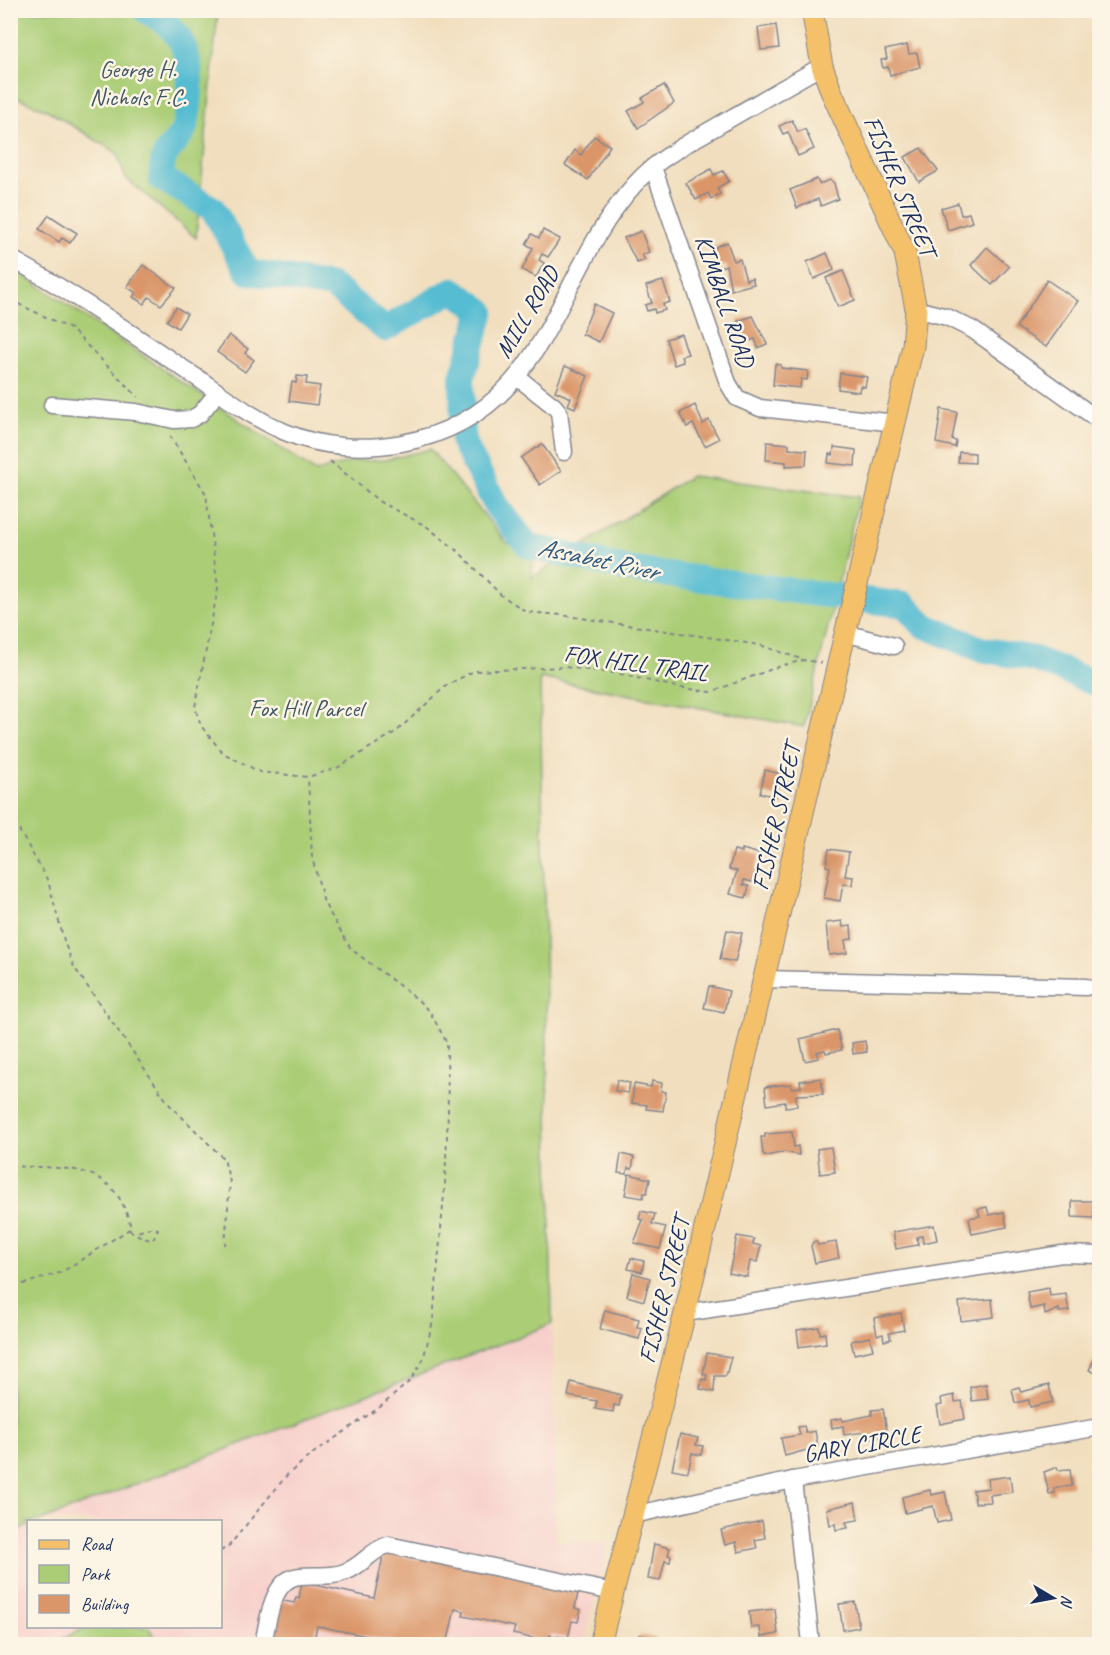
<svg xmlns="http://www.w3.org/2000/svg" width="1110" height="1655" viewBox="0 0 1110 1655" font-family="Caveat,sans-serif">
<rect width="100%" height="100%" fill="#fcf5e5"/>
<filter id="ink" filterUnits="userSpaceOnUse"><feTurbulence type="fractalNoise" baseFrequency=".0167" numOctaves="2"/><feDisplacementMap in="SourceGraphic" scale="12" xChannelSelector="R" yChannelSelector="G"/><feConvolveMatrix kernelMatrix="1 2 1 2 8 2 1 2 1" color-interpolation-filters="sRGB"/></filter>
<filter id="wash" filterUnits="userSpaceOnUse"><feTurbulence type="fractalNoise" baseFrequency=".008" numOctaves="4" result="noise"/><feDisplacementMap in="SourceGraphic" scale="24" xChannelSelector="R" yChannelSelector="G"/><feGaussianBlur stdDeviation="1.35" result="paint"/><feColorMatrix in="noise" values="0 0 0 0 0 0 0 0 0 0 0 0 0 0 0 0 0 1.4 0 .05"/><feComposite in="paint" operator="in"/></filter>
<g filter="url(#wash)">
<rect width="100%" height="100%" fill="#f1debe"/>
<polygon fill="#f7d0cb" points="552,1324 556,1542 608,1543 583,1644 11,1644 11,1533 28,1526 28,1626 220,1626 220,1522 40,1521"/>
<g fill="#aacd76" stroke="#627e6a" stroke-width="1.5">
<polygon points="10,11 218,11 196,238 125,177 117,153 47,110 11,95"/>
<polygon points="11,267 316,472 353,461 385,460 430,449 507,543 533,552 532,578 691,476 859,497 804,727 540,678 552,1324 40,1521 28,1522 28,1526 11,1533"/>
<polygon points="87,1627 149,1627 157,1644 52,1644"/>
</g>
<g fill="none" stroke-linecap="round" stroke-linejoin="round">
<path stroke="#55bcd2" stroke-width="26" d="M 145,10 C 180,27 191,51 190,88 C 189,102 189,116 184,129 C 180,140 170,146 165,155 C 162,161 162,171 161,178 L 213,209 L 248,272 L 332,286 L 385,329 L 453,290 L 482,311 L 462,378 L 463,442 L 497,507 L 528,546 L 632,570 L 905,605 L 923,625 L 980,649 L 1035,659 L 1100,685"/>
</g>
<g id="blocks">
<g fill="#da9569">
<polygon points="776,25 779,48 761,50 758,28"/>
<polygon points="907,45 909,54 917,53 920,67 890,75 888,67 883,68 881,60 887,59 885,50"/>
<polygon points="664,85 674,103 638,128 628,111 644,102 642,98"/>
<polygon points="792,120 798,132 805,129 814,149 798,156 788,132 783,134 779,126"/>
<polygon points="594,136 610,146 588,180 565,165 575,150 581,155"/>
<polygon points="921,148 938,171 919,182 905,157"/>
<polygon points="711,169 714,175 723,171 729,181 717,188 720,194 711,199 708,193 696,200 686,183"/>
<polygon points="817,179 819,184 830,180 834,183 838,199 821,206 818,199 797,208 790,190"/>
<polygon points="958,203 961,215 969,213 972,222 948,230 941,208"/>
<polygon points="49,215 77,233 70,243 62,238 59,242 39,229"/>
<polygon points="543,230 560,239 548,257 542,254 539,260 544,263 536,277 522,270 533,248 526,244 532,234 539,238"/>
<polygon points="641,231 649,252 642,255 645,260 637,263 624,238"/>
<polygon points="727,242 734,261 740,259 746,280 752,278 754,284 731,290 726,265 719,268 711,249"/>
<polygon points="987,247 1009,267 992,285 971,265"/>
<polygon points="827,253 834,270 814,279 807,262"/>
<polygon points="143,265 176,288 161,305 149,297 144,304 133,297 136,293 127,287"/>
<polygon points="843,271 855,300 838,307 826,278"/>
<polygon points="1047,280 1078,301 1046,347 1016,327"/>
<polygon points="663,281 670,302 663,304 665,310 655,313 654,309 647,311 645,305 652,303 646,286"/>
<polygon points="594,304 612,313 599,342 582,334"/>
<polygon points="176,307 187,314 178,328 167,321"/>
<polygon points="753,316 767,344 758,348 755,339 746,342 738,321"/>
<polygon points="681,334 688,354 681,356 683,362 674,365 666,339"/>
<polygon points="229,335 248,349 245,353 254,360 245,372 217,352"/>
<polygon points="775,364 781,365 781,368 808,371 807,380 801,379 800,388 773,385"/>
<polygon points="565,366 588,376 575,408 568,405 571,398 555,391"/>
<polygon points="840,373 867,377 865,387 860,386 859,392 838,389"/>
<polygon points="297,376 307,377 306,384 320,386 317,405 289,401 292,382 296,383"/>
<polygon points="695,405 703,424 709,420 719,439 705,446 693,424 687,427 680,413"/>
<polygon points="941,409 957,412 952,440 956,441 955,447 936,443"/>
<polygon points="767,442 789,444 789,449 807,450 806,465 786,466 786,462 766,460"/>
<polygon points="542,444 561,471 540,485 521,458"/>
<polygon points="834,447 856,450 855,466 828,463 829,454 833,455"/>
<polygon points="959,452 975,453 975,463 958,462"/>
<polygon points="765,770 781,774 776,797 760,793"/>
<polygon points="742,849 760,854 752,882 744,880 743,885 749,886 746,898 730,894 737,871 729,869 734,850 742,852"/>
<polygon points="829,849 849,852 845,876 853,877 852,885 843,884 840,901 824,898 830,867 826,866"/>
<polygon points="842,921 843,927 851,926 852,939 845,940 847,953 829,955 826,923"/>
<polygon points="727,930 742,933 735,962 720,959"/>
<polygon points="709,986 729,991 724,1012 704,1008"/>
<polygon points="837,1030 842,1050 826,1053 825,1050 817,1052 819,1058 805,1061 800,1039"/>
<polygon points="865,1041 867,1052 853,1054 852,1043"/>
<polygon points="821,1078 823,1094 796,1095 797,1106 785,1107 785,1102 767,1105 765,1087 791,1084 791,1088 801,1087 800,1081"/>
<polygon points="617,1080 630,1083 628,1093 615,1091"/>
<polygon points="652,1081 662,1083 661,1091 666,1092 663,1111 646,1109 647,1105 632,1103 634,1084 651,1087"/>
<polygon points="792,1132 794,1147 798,1146 799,1155 784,1152 767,1156 763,1154 761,1137 765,1137 765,1134"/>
<polygon points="831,1147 835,1172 820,1174 817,1149"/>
<polygon points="621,1154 634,1157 632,1169 628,1168 627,1174 618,1173"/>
<polygon points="629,1174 650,1179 647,1193 644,1193 643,1198 625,1195"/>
<polygon points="1072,1201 1100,1201 1100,1211 1094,1211 1094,1218 1072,1217"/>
<polygon points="987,1207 989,1215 1004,1212 1007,1227 972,1234 969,1218 980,1216 978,1209"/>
<polygon points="641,1211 655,1214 652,1224 666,1227 660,1249 634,1243 643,1220 639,1219"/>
<polygon points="934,1225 937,1240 923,1243 922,1236 917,1237 918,1245 896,1249 893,1232"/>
<polygon points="737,1236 754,1239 753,1244 761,1246 757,1262 750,1261 747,1277 729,1273"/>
<polygon points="816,1241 818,1245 836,1242 839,1258 815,1263 811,1246 813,1242"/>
<polygon points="631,1258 644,1261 642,1272 628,1269"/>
<polygon points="633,1273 650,1278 644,1301 627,1296"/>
<polygon points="1049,1288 1050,1296 1066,1294 1069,1311 1059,1312 1059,1309 1045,1315 1044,1306 1030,1309 1027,1292"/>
<polygon points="992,1299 994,1317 961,1321 959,1302"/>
<polygon points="605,1310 639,1319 637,1327 642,1328 639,1339 600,1329"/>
<polygon points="901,1313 904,1330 889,1333 891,1339 884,1341 883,1334 877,1335 874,1318"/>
<polygon points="819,1327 820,1334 825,1333 826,1343 799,1347 797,1330"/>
<polygon points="870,1337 873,1350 854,1354 851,1341"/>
<polygon points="707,1353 731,1357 726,1376 715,1376 714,1392 700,1389 702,1379 706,1380 707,1375 703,1374"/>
<polygon points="1094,1360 1100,1362 1100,1375 1089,1370"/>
<polygon points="571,1382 621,1395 619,1406 614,1405 613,1412 595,1409 597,1401 568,1396"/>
<polygon points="986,1384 988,1399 972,1401 970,1387"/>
<polygon points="1049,1385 1053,1402 1030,1407 1029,1400 1015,1403 1012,1389 1019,1387 1021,1392"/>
<polygon points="954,1395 955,1402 962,1401 965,1419 940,1424 937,1406 942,1405 941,1398"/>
<polygon points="883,1409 888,1436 865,1440 864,1432 844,1435 843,1426 832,1428 831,1420 842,1418 843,1421 872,1415 872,1410"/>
<polygon points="804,1426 806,1433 815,1431 818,1447 785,1456 781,1438 800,1435 798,1427"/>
<polygon points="680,1434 698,1438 696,1445 703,1446 701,1455 692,1453 688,1472 672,1469"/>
<polygon points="1057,1467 1058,1470 1070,1469 1072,1486 1054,1488 1055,1493 1049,1494 1044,1472"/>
<polygon points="1010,1476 1012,1492 990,1495 991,1502 975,1503 973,1490 989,1488 988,1479"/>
<polygon points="930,1490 931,1495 945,1492 951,1520 937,1523 933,1506 905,1513 902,1497"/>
<polygon points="855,1502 858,1520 846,1522 848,1528 836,1530 835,1524 830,1525 827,1509"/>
<polygon points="762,1521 765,1538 755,1540 757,1548 738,1552 736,1542 725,1545 721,1530"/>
<polygon points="654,1544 670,1548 668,1555 671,1556 670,1562 665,1561 660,1581 648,1579"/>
<polygon points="384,1552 420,1560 421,1554 579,1588 575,1608 581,1610 578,1622 572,1621 568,1638 550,1635 549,1642 513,1634 515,1627 463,1616 464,1611 455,1609 447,1644 405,1644 317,1626 313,1644 269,1644 279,1600 294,1603 296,1597 299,1598 302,1582 374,1598"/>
<polygon points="855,1602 859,1627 843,1630 839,1604"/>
<polygon points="775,1609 778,1634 761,1637 760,1627 751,1628 749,1612"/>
<polygon points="639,1635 656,1638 655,1644 637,1644"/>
</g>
</g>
</g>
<g filter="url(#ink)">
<use href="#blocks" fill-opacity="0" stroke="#86868e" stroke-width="1.5"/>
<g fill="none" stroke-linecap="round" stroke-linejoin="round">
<defs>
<g id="minor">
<polyline points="653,167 728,383 737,398 760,408 896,423"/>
<path d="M 10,258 C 74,293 133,335 193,375 C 223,395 252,418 285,432 C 322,448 364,450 402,443 C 552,414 551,277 635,184 C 658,158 690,142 719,125 C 754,105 788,85 822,66"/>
<polyline points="916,309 947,317 973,330 1100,421"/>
<polyline points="517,377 554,406 559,412 564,452"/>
<polyline points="52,405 136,412 174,420 191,419 200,414 218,392"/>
<polyline points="845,633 894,646"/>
<polyline points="764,979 1086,987"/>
<polyline points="685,1313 1062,1254 1100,1255"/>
<polyline points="793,1480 811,1644"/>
<polyline points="633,1515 793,1480 1100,1427"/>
<path d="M 263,1644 C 268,1623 271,1578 300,1576 C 316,1574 330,1578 345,1572 C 362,1566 371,1550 388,1545 L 613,1592"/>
</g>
<polyline id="major" points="600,1644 685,1313 913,346 916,309 905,253 831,91 822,66 812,10"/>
</defs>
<use href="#minor" stroke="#86868e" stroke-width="19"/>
<use href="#major" stroke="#86868e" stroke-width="23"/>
<g stroke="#86868e" stroke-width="2" stroke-dasharray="4.5 4.5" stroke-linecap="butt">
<polyline points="10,300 71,329 138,397"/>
<polyline points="170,436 206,494 218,588 195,707 201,726 223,753 260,772 308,777 337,768 397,731 447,685 474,671 565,667 620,674 676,687 711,692 780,666 804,660 822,663"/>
<polyline points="330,461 380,502 426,526 459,552 501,595 527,612 561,615 760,645 804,660"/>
<polyline points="10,814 48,881 65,944 74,967 169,1104 224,1159 230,1182 225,1245"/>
<path d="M 10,1166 C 67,1169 115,1160 131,1228 L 62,1272 L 10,1288"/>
<path d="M 129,1230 C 137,1234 145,1240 153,1240 L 158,1229 L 149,1228 L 135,1233"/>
<polyline points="220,1551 228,1547 287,1475 312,1454 380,1407 410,1381 423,1360 433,1321 445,1183 448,1112 447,1043 430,1012 417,999 351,949 324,903 312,857 308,777"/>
</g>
<use href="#minor" stroke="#fff" stroke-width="16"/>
<use href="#major" stroke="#f4c16a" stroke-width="21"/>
</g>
</g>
<g text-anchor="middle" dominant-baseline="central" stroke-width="5" stroke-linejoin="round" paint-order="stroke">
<g font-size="24" fill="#3f5664" stroke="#fcf5e5">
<text x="138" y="69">George H.<tspan x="138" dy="28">Nichols F.C.</tspan></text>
<text x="306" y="708">Fox Hill Parcel</text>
</g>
<g font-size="24" fill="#1b2f5e" stroke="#fcf5e5">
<text transform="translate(900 186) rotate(67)">FISHER STREET</text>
<text transform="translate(725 301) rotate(71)">KIMBALL ROAD</text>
<text transform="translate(527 312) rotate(-59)">MILL ROAD</text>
<text transform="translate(636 663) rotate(8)">FOX HILL TRAIL</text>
<text transform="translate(776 817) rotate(-77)">FISHER STREET</text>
<text transform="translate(664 1290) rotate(-76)">FISHER STREET</text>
<text transform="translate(862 1444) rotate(-10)">GARY CIRCLE</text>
</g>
<g font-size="26" font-style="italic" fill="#2c5981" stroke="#fcf5e5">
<text transform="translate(598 559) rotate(12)">Assabet River</text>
</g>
</g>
<rect width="1110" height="1655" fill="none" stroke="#fcf5e5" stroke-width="36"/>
<rect x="27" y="1520" width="195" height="108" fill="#fcf5e5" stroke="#a2a6af" stroke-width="1.5"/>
<rect x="39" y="1540" width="30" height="9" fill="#f4c16a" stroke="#a2a6af" stroke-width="1.5"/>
<text x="81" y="1550" font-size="18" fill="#1b2f5e">Road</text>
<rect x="39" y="1565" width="30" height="18" fill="#aacd76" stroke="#a2a6af" stroke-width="1.5"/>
<text x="81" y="1580" font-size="18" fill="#1b2f5e">Park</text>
<rect x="39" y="1595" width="30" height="18" fill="#da9569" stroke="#a2a6af" stroke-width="1.5"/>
<text x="81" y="1610" font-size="18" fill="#1b2f5e">Building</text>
<g transform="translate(1053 1598) rotate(100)" stroke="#fcf5e5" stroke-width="4.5" paint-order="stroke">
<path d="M0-4.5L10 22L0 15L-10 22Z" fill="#1b2f5e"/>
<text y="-9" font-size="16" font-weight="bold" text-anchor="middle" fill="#1b2f5e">N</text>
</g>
</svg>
